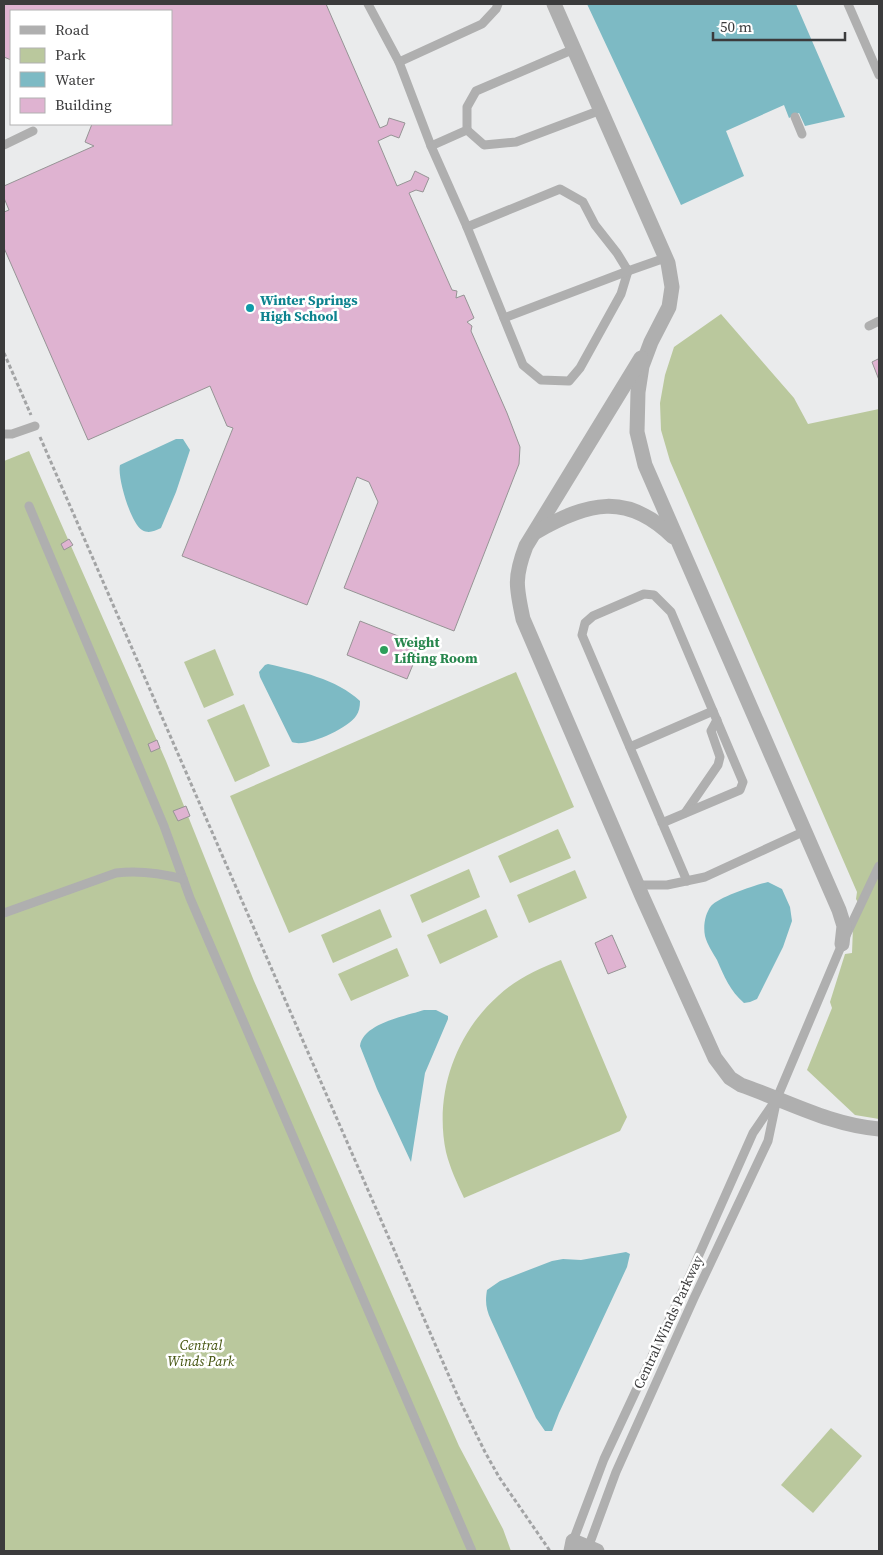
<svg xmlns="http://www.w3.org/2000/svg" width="883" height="1555" viewBox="0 0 883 1555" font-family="'Source Serif 4',serif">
<rect width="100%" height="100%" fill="#eaebec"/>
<g fill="#bac89d">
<polygon points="721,314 794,398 808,424 879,409 879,1119 855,1115 807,1070 832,1008 830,1002 845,954 852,953 853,927 860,906 856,899 857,892 670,461 661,430 660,403 665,375 674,347"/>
<polygon points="29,451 166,761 254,981 459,1446 503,1529 511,1551 4,1551 4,461"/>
<polygon points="215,649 234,695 204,708 184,662"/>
<polygon points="516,672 574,807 289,933 230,796"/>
<polygon points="244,704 270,766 235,782 207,720"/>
<polygon points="558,829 571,858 510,883 498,856"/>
<polygon points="469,869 480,897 422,923 410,895"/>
<polygon points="575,870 587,898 529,923 517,895"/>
<polygon points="380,909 392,937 333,963 321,935"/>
<polygon points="486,909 498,937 440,964 427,935"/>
<polygon points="397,948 409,976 351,1001 338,974"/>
<path d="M 561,960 L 627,1117 L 620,1131 L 464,1198 C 457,1183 450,1168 446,1152 C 434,1095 455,1034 498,996 C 516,979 538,969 561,960 Z"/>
<polygon points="831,1428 862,1456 813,1513 781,1485"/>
</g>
<g fill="#7dbac4">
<polygon points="587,4 796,4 845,117 805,126 799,113 789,118 784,105 726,131 744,176 681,205"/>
<path d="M 176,439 L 183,439 L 190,450 L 176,492 L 161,528 C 154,531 149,534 142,530 C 131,524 117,477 120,465 Z"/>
<path d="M 268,664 C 299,671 337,679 360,701 C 360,707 359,712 356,716 C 347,729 306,748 292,742 L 260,677 L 259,672 L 265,665 Z"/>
<path d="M 768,882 L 782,889 L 790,907 L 792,921 L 783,947 L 757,999 L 750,1002 L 744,1003 C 730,991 724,976 717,960 C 713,953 707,944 705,936 C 703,926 705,914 711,906 C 719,897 755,885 768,882 Z"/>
<path d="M 424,1010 L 436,1010 L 448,1016 L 448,1019 L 425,1073 L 411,1162 L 377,1089 L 360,1046 C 363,1023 406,1016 424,1010 Z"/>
<path d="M 626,1252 L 630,1254 L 627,1267 L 559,1413 L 552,1431 L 545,1431 L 536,1418 L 491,1320 C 486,1309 485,1302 487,1290 L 500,1281 L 552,1261 L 563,1259 L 581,1260 Z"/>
</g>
<g fill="#dfb3d1" stroke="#969495">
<polygon points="4,4 326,4 380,128 387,125 389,118 405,123 399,138 391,135 378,141 397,186 411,180 415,171 429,178 423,192 416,190 409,193 452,290 457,291 456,298 464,295 474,318 467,322 472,326 471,331 507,413 520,447 519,464 454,631 344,588 378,502 369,482 357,477 307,605 182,556 233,428 227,426 210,386 88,440 4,248 4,212 9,210 4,198 4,186 94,146 85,142 92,124 171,124 171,11 11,11 11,60 4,57"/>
<polygon points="878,359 879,362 879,380 872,362"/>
<polygon points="69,539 73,545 64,550 61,544"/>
<polygon points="360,621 421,645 407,679 347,655"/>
<polygon points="157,740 160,748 151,752 148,744"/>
<polygon points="186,806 190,816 178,821 173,811"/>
<polygon points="612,935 626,967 608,974 595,943"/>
</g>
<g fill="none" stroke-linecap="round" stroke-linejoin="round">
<g stroke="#a3a4a5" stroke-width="3" stroke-dasharray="4 2.5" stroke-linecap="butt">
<polyline points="4,353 31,415"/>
<polyline points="40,437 459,1399 485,1452 499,1477 550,1551"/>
</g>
<g stroke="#afafaf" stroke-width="9">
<polyline points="368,4 399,62 482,24 496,9 498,4"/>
<polyline points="848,4 879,75"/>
<polyline points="399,62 431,146 467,130 467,107 476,91 574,49"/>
<polyline points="795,117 802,134"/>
<polyline points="467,130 484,145 516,142 601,110"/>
<polyline points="4,145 33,131"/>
<polyline points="431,146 467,227 560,189 583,202 595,225 617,253 628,271 665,258"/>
<polyline points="467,227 523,365 541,380 569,381 580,368 621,294 628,271"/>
<polyline points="504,318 628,271"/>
<polyline points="869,326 879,321"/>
<polyline points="4,434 12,434 35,426"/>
<polyline points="29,506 164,826 190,898 472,1551"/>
<polyline points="630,747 713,711"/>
<polyline points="685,813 718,765 720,757 711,731 717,720"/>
<polyline points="662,823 740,790 743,782 671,612 654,595 644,594 593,616 585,623 582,635 687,881"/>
<polyline points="637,885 667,885 705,877 805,831"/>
<path d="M 4,913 L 116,873 C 139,870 160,873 183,879"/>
<polyline points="573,1541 604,1459 690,1275 753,1133 777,1098 842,944 879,866"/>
<polyline points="588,1548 616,1472 694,1298 768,1141 776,1103"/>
</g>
<g stroke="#afafaf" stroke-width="15">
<polyline points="554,4 668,263 672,287 669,307 651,342 642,366 638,392 637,432 645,465 839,910 844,926 842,944"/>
<path d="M 641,358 L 526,546 C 514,577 516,587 523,619 L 642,896 L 715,1058 L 730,1078 L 741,1085 C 787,1101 830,1125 879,1129"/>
<path d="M 536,532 C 588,502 627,492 673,537"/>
<polyline points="571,1551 573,1541 597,1551"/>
</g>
</g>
<circle fill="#0f9aa8" stroke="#fff" stroke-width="2" cx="250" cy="308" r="5"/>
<circle fill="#2e9e5b" stroke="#fff" stroke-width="2" cx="384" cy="650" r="5"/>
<g text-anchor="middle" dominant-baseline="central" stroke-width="5" stroke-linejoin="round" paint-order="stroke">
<g font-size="14" font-weight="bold" fill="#0d838f" stroke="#fff" text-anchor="start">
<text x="260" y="300">Winter Springs<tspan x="260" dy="16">High School</tspan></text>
</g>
<g font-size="14" font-weight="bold" fill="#27864d" stroke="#fff" text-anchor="start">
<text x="394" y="642">Weight<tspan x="394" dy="16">Lifting Room</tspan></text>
</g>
<g font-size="14" fill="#3b3b3c" stroke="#fff">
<text transform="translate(668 1322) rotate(-65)">Central Winds Parkway</text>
</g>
<g font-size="14" font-style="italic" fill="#43530d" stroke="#fff">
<text x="201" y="1345">Central<tspan x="201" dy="16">Winds Park</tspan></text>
</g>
</g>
<rect width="883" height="1555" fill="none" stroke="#3b3b3c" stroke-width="10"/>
<rect x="10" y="10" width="162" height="115" fill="#ffffff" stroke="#b1b1b1"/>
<rect x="20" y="26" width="25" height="8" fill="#afafaf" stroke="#b1b1b1"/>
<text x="55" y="35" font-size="15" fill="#3b3b3c">Road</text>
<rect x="20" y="48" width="25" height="15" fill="#bac89d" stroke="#b1b1b1"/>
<text x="55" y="60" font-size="15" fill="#3b3b3c">Park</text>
<rect x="20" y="72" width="25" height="15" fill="#7dbac4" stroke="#b1b1b1"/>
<text x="55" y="85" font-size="15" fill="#3b3b3c">Water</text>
<rect x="20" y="98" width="25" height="15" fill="#dfb3d1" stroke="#b1b1b1"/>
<text x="55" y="110" font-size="15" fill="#3b3b3c">Building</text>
<path d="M713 32v8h132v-8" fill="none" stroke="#3b3b3c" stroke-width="2.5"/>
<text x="720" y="32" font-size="15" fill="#3b3b3c" stroke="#ffffff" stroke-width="4" paint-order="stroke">50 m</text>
</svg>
